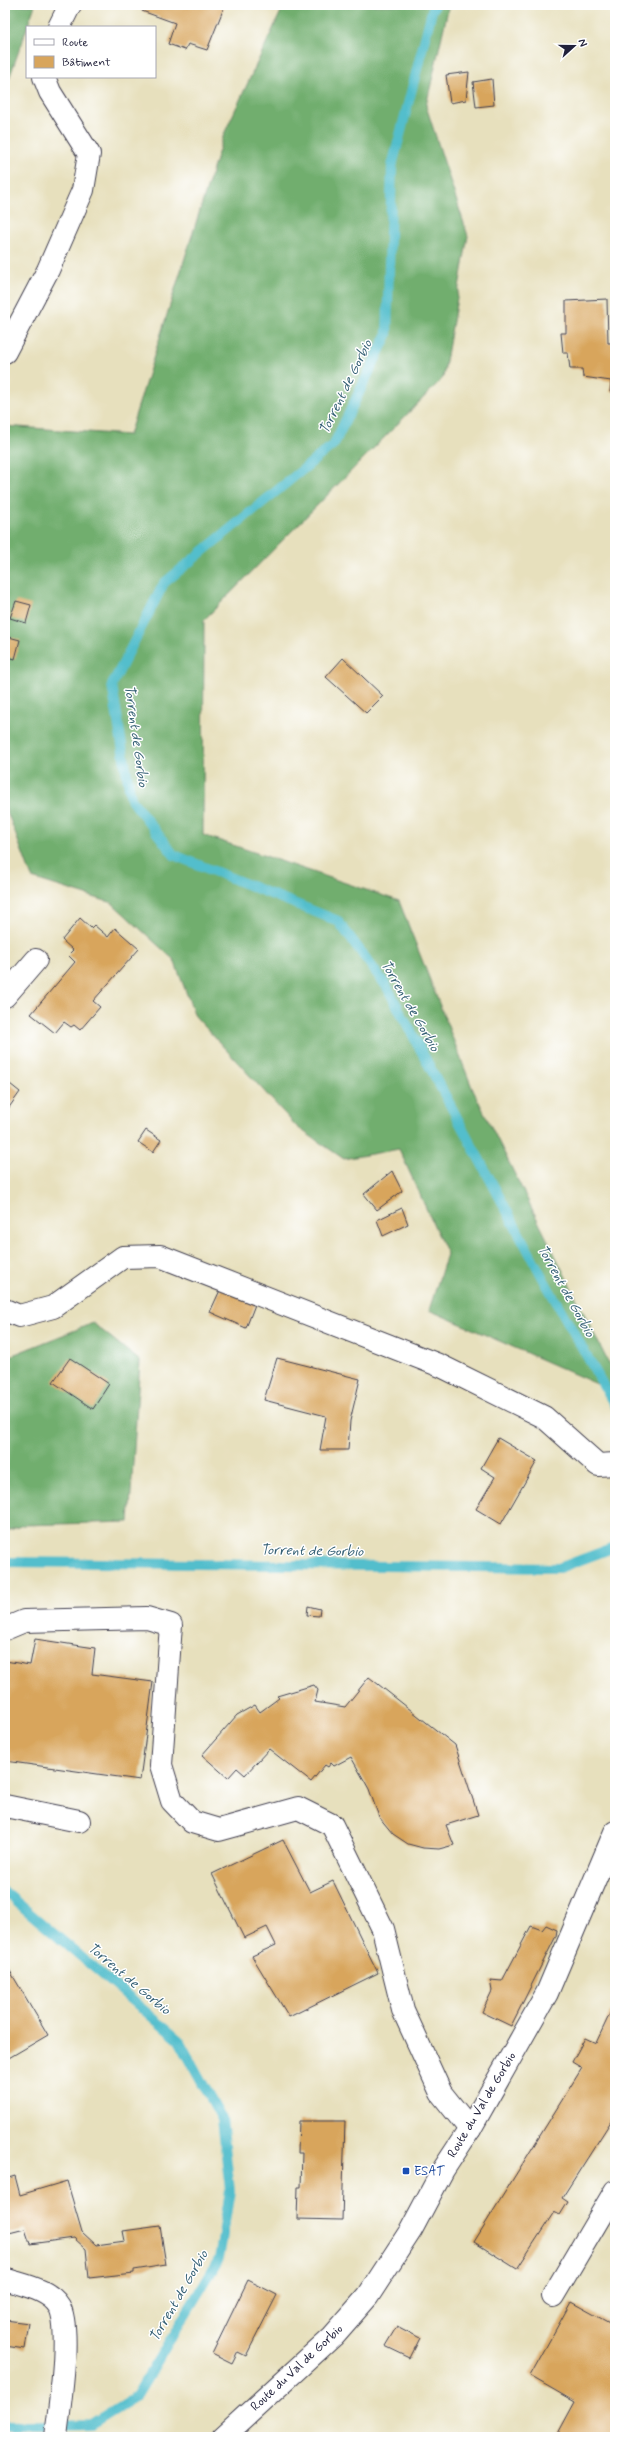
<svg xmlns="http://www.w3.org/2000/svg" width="620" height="2442" viewBox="0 0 620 2442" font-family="Mynerve,sans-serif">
<rect width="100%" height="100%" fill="#fff"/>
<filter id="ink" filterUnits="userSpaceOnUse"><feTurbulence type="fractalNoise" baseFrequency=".025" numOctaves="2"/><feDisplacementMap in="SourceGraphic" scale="8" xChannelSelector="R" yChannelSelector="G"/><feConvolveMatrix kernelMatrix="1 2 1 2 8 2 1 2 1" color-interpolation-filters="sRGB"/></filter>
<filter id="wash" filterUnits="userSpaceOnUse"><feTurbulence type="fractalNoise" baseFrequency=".012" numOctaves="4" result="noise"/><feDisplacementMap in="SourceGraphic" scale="16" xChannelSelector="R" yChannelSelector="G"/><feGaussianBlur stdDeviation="0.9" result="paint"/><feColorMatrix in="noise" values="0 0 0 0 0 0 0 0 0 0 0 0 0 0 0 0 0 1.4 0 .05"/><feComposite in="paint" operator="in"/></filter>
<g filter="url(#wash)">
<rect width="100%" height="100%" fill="#e7e0bd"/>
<g fill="#71ae6e" stroke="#4a6854">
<polygon points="5,5 35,5 5,90"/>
<polygon points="284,5 449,5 426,106 468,236 443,378 204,620 203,835 399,901 473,1090 615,1376 615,1392 429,1310 447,1254 399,1149 344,1159 297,1127 195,1016 174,960 112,903 32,878 5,806 5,426 129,435 224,134"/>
<polygon points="93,1323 140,1361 129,1522 23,1525 5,1532 5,1358"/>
</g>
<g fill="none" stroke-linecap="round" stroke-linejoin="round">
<g stroke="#52becc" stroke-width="10">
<polyline points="435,5 432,11 392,166 387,335 334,444 164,583 112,685 131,799 174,855 338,921 387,987 544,1280 615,1406"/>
<polyline points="5,1562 559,1568 615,1547"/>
<polyline points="5,1892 179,2040 222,2119 230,2191 219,2259 136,2396 91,2424 5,2426"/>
</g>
</g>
<g id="blocks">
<g fill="#d8a55c">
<polygon points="144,5 225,5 207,50 188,44 185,50 168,44 175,23 142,11"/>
<polygon points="469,72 466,100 450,103 446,75"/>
<polygon points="492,79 494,105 476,107 473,82"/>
<polygon points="607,299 608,343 615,343 615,392 610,392 611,381 583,377 582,369 570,369 568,353 563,353 561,333 566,333 566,301"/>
<polygon points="16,601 31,605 26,623 10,618"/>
<polygon points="5,636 20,640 15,659 5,656"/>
<polygon points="343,658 383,696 366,713 326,677"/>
<polygon points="80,918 91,928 94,925 108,937 115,928 139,949 93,1001 100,1007 80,1030 74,1025 71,1027 64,1022 55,1033 31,1014 75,962 68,955 73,950 62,940"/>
<polygon points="5,1080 20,1092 5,1113"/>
<polygon points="146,1130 161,1140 153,1152 138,1142"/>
<polygon points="392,1171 402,1191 377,1210 364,1194"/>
<polygon points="402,1208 408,1224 383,1236 377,1220"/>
<polygon points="221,1288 256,1302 246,1328 210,1312"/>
<polygon points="70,1358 109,1384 93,1409 53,1382"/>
<polygon points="277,1358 360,1379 350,1421 348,1450 320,1450 326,1416 264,1400"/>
<polygon points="498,1438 537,1461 501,1524 476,1509 495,1477 481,1468"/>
<polygon points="308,1606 320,1609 319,1616 307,1615"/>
<polygon points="35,1639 95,1648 92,1674 153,1682 140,1780 5,1761 5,1661 30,1665"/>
<polygon points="369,1677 455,1745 478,1815 446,1825 454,1845 439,1849 423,1848 408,1844 393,1834 379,1817 369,1789 351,1757 334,1766 331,1763 328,1767 325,1765 311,1782 269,1749 245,1775 237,1768 228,1778 202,1755 237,1715 255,1705 260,1712 279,1698 277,1696 314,1685 318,1690 315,1702 345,1707"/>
<polygon points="283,1840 310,1892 333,1881 378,1973 289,2017 252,1956 276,1945 267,1927 244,1938 212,1874"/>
<polygon points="546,1925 557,1930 556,1936 511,2026 482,2012 492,1991 490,1980 502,1981 531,1926 542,1930"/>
<polygon points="7,1966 48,2035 7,2059 5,2056"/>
<polygon points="615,2003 615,2115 562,2198 568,2202 560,2215 554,2212 517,2269 474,2242 582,2068 572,2062 585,2038 596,2043"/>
<polygon points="299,2121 345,2121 342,2220 297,2219 298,2187 301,2187 302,2153 298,2153"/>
<polygon points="15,2176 20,2195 67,2181 82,2232 96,2245 125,2241 123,2231 160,2226 166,2265 134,2270 134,2273 89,2278 86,2249 74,2238 30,2244 25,2229 5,2234 5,2179"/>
<polygon points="248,2280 277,2295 246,2356 238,2352 232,2364 212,2354"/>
<polygon points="571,2302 615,2326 615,2437 556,2437 575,2402 530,2376"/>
<polygon points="5,2320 29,2323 25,2349 5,2346"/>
<polygon points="397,2326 420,2338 410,2358 385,2346"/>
</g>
</g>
</g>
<g filter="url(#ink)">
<use href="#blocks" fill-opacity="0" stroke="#403e4e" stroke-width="1"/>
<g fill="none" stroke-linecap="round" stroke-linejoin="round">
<defs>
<g id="minor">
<polyline points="59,27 70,5"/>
<polyline points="5,352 48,270 83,190 89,154 50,92 44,77"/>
<polyline points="5,996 36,960"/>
<polyline points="5,1310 19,1316 53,1307 123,1257 160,1256 441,1366 544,1417 598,1465 615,1464"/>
<polyline points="5,1629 24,1621 147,1618 171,1625 161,1765 172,1801 192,1822 219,1830 298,1808 332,1825 383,1929 403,2010 441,2093 470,2129"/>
<polyline points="5,1806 79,1821"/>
<path d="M 5,2279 C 22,2285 49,2289 59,2306 C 72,2330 59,2408 56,2437"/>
<polyline points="553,2296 615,2191"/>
<polyline points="223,2437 333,2336 368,2296 411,2230 443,2170 470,2129 547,1993 615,1832"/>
</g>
</defs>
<use href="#minor" stroke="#403e4e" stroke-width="24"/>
<use href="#minor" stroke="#fff" stroke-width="22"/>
</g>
</g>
<rect fill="#1a4fb4" stroke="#fff" stroke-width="1.5" x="402" y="2167" width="8" height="8" rx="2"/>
<g text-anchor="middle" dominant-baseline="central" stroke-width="3" stroke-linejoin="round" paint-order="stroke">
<g font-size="13" fill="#22223b" stroke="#fff">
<text transform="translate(482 2105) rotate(-59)">Route du Val de Gorbio</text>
<text transform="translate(297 2368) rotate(-43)">Route du Val de Gorbio</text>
</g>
<g font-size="13" fill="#164399" stroke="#fff" text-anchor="start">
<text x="414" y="2171">ESAT</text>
</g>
<g font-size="14" font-style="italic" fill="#356075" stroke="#fff">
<text transform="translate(346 387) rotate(-64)">Torrent de Gorbio</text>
<text transform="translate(136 736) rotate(82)">Torrent de Gorbio</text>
<text transform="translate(410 1006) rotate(60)">Torrent de Gorbio</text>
<text transform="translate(566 1291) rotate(61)">Torrent de Gorbio</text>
<text transform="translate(312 1551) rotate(1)">Torrent de Gorbio</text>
<text transform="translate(129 1979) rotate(40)">Torrent de Gorbio</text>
<text transform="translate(179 2296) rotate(-60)">Torrent de Gorbio</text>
</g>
</g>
<rect width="620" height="2442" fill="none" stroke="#fff" stroke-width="20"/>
<rect x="26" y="26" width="130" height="52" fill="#ffffff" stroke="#a7a7b1"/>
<rect x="34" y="39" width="20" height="6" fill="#ffffff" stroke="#a7a7b1"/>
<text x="62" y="46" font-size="12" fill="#22223b">Route</text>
<rect x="34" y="56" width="20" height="12" fill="#d8a55c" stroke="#a7a7b1"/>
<text x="62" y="66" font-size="12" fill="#22223b">Bâtiment</text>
<g transform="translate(574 46) rotate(69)" stroke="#ffffff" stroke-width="3" paint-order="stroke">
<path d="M0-3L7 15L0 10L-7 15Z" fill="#22223b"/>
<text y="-6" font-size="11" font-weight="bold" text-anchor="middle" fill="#22223b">N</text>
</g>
</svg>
